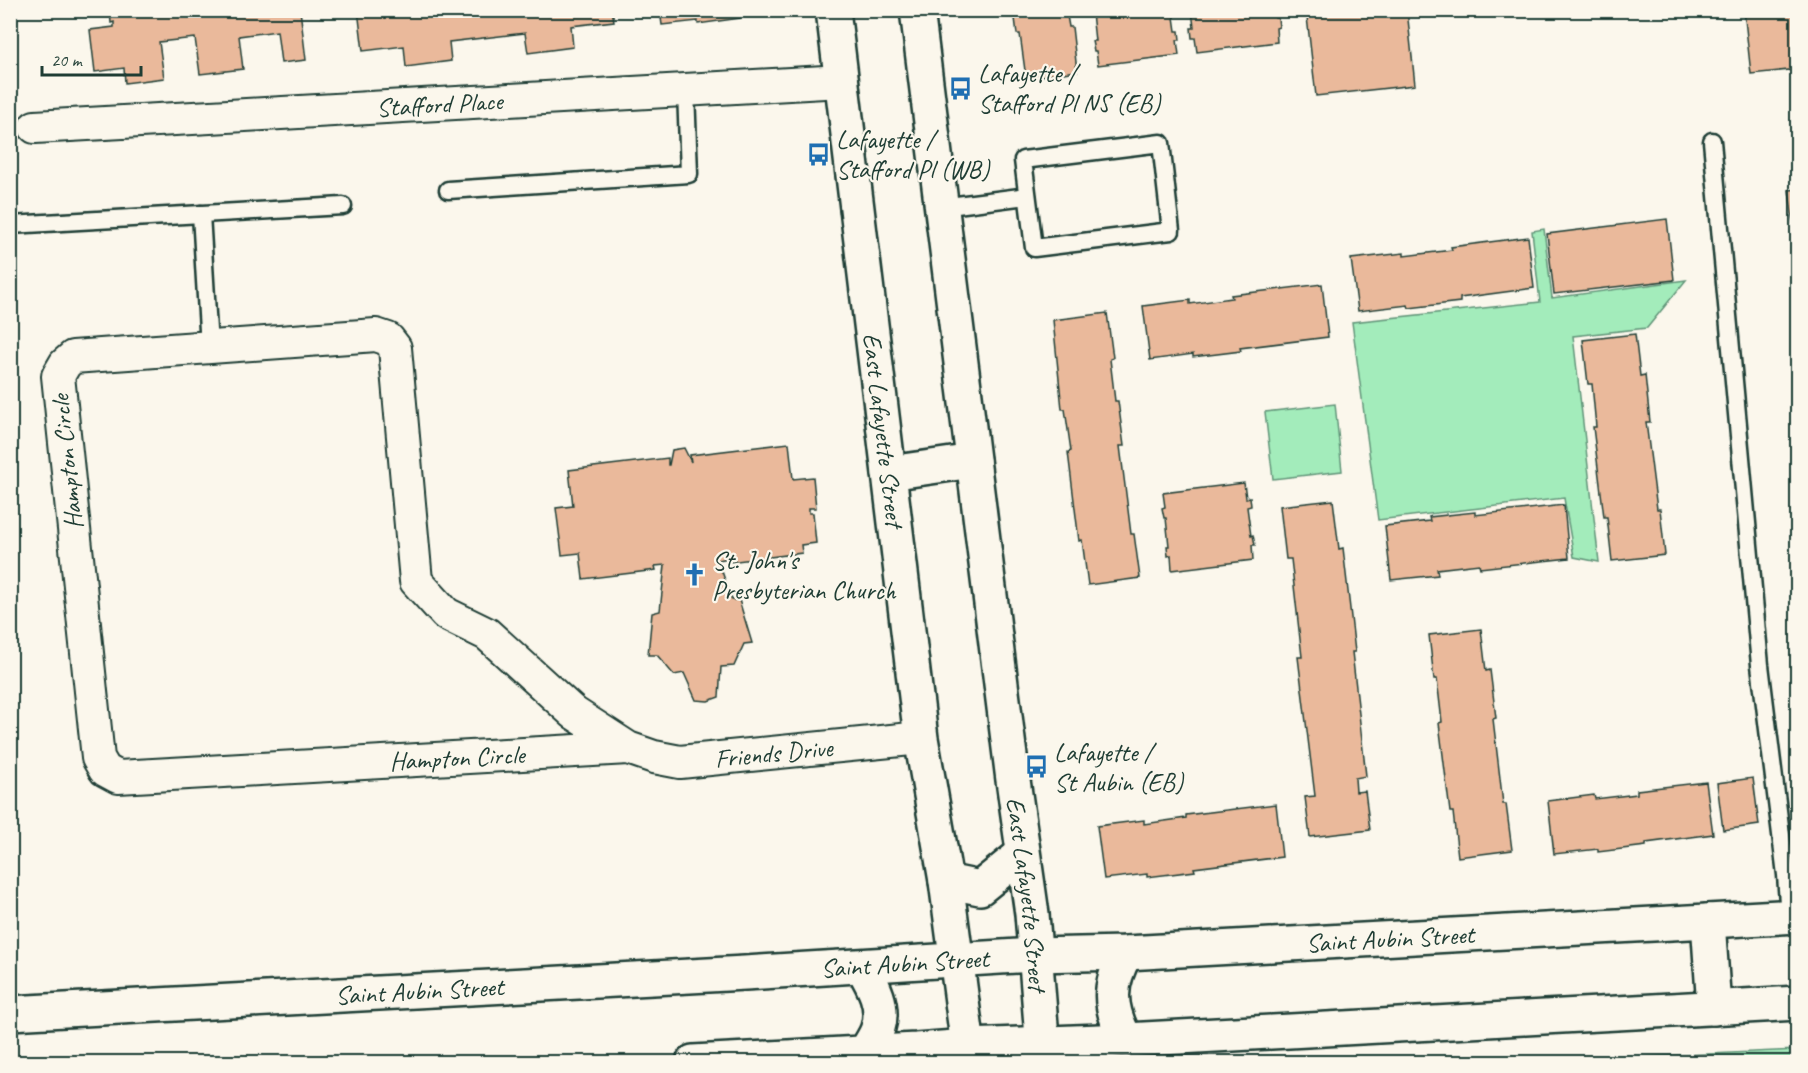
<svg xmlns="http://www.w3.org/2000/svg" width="1808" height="1073" viewBox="0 0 1808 1073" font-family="Caveat,sans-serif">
<rect width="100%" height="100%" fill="#fbf7ec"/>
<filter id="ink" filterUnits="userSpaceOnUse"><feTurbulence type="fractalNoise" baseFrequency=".0167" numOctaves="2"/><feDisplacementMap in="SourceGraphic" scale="12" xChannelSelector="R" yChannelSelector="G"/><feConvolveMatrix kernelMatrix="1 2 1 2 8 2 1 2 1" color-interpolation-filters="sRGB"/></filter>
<g filter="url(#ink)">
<g fill="#a3ecbb" stroke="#619478" stroke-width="1.5">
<polygon points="1544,229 1552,298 1686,280 1647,328 1573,336 1599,562 1574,557 1564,498 1378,520 1352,322 1540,302 1532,231"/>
<polygon points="1335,404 1342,471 1273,479 1265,412"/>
<polygon points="10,898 11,898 17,961 11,960"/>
<polygon points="1797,1050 1797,1062 1528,1062"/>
</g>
<g fill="#eab99b" stroke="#1f3d34" stroke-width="1.5">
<polygon points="110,10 300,10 306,60 281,63 277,31 239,36 243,69 200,74 195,38 159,42 164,78 125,83 124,68 95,72 90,30 114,27 114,22 111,23"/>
<polygon points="358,10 612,10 614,21 571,26 573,47 528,53 525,33 449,42 451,61 406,67 404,46 363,51"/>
<polygon points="660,10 739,10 740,18 698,24 698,21 662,25"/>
<polygon points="1014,10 1066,10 1069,27 1072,27 1077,71 1026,78 1020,34 1017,34"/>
<polygon points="1088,10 1173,10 1176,31 1179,31 1180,40 1177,40 1179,55 1098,65 1096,51 1094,51 1092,41 1095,41 1092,13 1089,14"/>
<polygon points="1192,10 1274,10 1275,18 1278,18 1279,27 1276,28 1277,42 1197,52 1195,38 1192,38 1191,28 1194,28"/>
<polygon points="1362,10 1407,10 1415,85 1316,96 1307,17"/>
<polygon points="1744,10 1798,10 1798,69 1751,74"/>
<polygon points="1798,189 1798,265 1789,190"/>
<polygon points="1667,219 1674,280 1554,294 1547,234"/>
<polygon points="1528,237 1534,288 1460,298 1460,302 1409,308 1408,305 1358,311 1351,259 1404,253 1404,256 1452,250 1451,247"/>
<polygon points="1322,284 1328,337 1240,348 1241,351 1193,357 1193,354 1150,360 1143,306 1190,300 1190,304 1232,298 1231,295"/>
<polygon points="1107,313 1113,358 1110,359 1115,401 1118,401 1124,446 1120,446 1131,534 1134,534 1140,578 1088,585 1082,540 1079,541 1068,452 1071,451 1065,409 1062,409 1053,320"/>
<polygon points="1635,334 1640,376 1645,375 1650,422 1646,422 1657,509 1660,509 1665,555 1612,561 1607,517 1604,517 1593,427 1596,427 1592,384 1588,384 1583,340"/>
<polygon points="789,443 793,479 813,477 816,508 809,508 809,513 813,513 816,543 801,545 802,553 729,562 729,558 718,560 732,600 739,600 752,643 744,644 734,666 721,667 719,697 708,701 696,700 684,673 674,675 657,655 648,655 652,613 660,611 665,565 655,566 656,570 583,579 580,553 562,555 556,508 573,506 569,470 668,458 668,465 669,465 672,450 684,448 691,462 690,455"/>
<polygon points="1244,483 1246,498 1250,497 1251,506 1247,507 1251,536 1253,535 1255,545 1252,545 1253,560 1172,570 1171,555 1168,556 1167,546 1169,546 1166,518 1164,518 1162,508 1165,507 1163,493"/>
<polygon points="1333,500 1339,549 1343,548 1355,652 1352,652 1366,776 1355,778 1356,792 1365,791 1370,830 1310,837 1305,797 1315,796 1298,657 1302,657 1291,559 1286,559 1280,506"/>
<polygon points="1564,505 1569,558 1480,568 1479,564 1437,569 1438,575 1391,580 1385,526 1430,521 1429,517 1475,512 1475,515"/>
<polygon points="1481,629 1486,671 1490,670 1496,718 1493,719 1503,804 1506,804 1512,850 1458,857 1453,812 1450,812 1439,723 1442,722 1437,679 1434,679 1429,635"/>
<polygon points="1753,778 1759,825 1723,830 1717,783"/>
<polygon points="1706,782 1713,834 1646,843 1646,846 1598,852 1598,849 1554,854 1548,801 1594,795 1595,799 1637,794 1637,790"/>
<polygon points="1276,804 1282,857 1194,868 1195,871 1147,877 1147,874 1104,879 1097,826 1144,820 1144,824 1186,818 1186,815"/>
</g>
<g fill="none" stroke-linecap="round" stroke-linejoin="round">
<defs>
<g id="lane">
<polyline points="1712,141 1760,665 1786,875 1789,917"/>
<polygon points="1161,143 1171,231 1034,248 1023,160"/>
<polyline points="448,190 689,174 686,90"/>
<polyline points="941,207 1027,196"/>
<polyline points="201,214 209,347"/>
<polyline points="10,225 343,206"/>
</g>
<g id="street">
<path id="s1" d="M 35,127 L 842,81"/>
<path id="s2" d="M 628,748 L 118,777 L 105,770 L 98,758 L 58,376 L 65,364 L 73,357 L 376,335 L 388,339 L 395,348 L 416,581 L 446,614 L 487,634 L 574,713 L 628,748 L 654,757 L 680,762 L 921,738"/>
</g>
<g id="secondary">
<path id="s3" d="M 833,10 L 921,738 L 946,881 L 970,1062"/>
<path id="s4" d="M 917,10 L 1013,780 L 1032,914 L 1044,1062"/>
<polyline points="889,473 973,461"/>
<polyline points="946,881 980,888 1022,854"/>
<polyline points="1708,921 1714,1008"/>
<path d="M 862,966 C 873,985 885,1005 878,1028 C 876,1036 869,1045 865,1053"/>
<path id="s5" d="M 10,1013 L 745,973 L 1034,955 L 1126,953 L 1798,916"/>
<path d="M 1126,1040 C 1108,1006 1108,985 1126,953"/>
<polyline points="693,1062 916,1050 968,1046 1126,1040 1798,1003"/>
</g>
</defs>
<use href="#lane" stroke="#1f3d34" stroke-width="21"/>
<use href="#street" stroke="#1f3d34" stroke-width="36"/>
<use href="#secondary" stroke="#1f3d34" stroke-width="38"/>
<use href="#lane" stroke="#fbf7ec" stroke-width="16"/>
<use href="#street" stroke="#fbf7ec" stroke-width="32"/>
<use href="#secondary" stroke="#fbf7ec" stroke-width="33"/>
</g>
</g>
<defs>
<symbol id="bus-bare" viewBox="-9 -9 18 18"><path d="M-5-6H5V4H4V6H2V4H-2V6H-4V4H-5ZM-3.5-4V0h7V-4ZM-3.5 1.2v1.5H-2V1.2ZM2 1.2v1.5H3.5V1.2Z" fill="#1f6fb2" stroke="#fbf7ec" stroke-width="2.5" paint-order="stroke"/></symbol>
<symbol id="church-bare" viewBox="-9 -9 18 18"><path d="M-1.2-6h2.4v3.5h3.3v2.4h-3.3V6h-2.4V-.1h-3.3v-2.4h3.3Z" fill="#1f6fb2" stroke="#fbf7ec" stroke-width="2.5" paint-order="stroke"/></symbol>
</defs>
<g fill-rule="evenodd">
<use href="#bus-bare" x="944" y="72" width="33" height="33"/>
<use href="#bus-bare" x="802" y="138" width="33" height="33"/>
<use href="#church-bare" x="678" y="558" width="33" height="33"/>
<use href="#bus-bare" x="1020" y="750" width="33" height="33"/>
</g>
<g text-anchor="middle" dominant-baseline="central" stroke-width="4.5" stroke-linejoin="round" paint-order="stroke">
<g font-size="26" fill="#1f3d34" stroke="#fbf7ec" text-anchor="start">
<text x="978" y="73">Lafayette /<tspan x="978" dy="30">Stafford Pl NS (EB)</tspan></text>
<text x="836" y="139">Lafayette /<tspan x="836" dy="30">Stafford Pl (WB)</tspan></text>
<text x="712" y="560">St. John's<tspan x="712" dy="30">Presbyterian Church</tspan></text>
<text x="1054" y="752">Lafayette /<tspan x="1054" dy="30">St Aubin (EB)</tspan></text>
</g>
<g font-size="26" fill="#1f3d34" stroke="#fbf7ec">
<text stroke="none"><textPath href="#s1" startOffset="405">Stafford Place</textPath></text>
<text stroke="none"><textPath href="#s3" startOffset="423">East Lafayette Street</textPath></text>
<text transform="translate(67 462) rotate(-96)">Hampton Circle</text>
<text stroke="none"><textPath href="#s2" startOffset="1930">Friends Drive</textPath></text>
<text transform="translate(457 758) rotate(-3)">Hampton Circle</text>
<text stroke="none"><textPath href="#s4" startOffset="891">East Lafayette Street</textPath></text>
<text stroke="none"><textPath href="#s5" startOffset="1382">Saint Aubin Street</textPath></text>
<text stroke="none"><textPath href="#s5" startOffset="896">Saint Aubin Street</textPath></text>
<text stroke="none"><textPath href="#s5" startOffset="410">Saint Aubin Street</textPath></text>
</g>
</g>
<rect width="1808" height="1073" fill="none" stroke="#fbf7ec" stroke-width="36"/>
<rect x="18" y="18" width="1772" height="1037" fill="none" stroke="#1f3d34" stroke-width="2" filter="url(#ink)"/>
<path d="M42 66v9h99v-9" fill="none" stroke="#1f3d34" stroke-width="3"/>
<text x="51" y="66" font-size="18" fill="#1f3d34" stroke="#fbf7ec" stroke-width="4.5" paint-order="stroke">20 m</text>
</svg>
